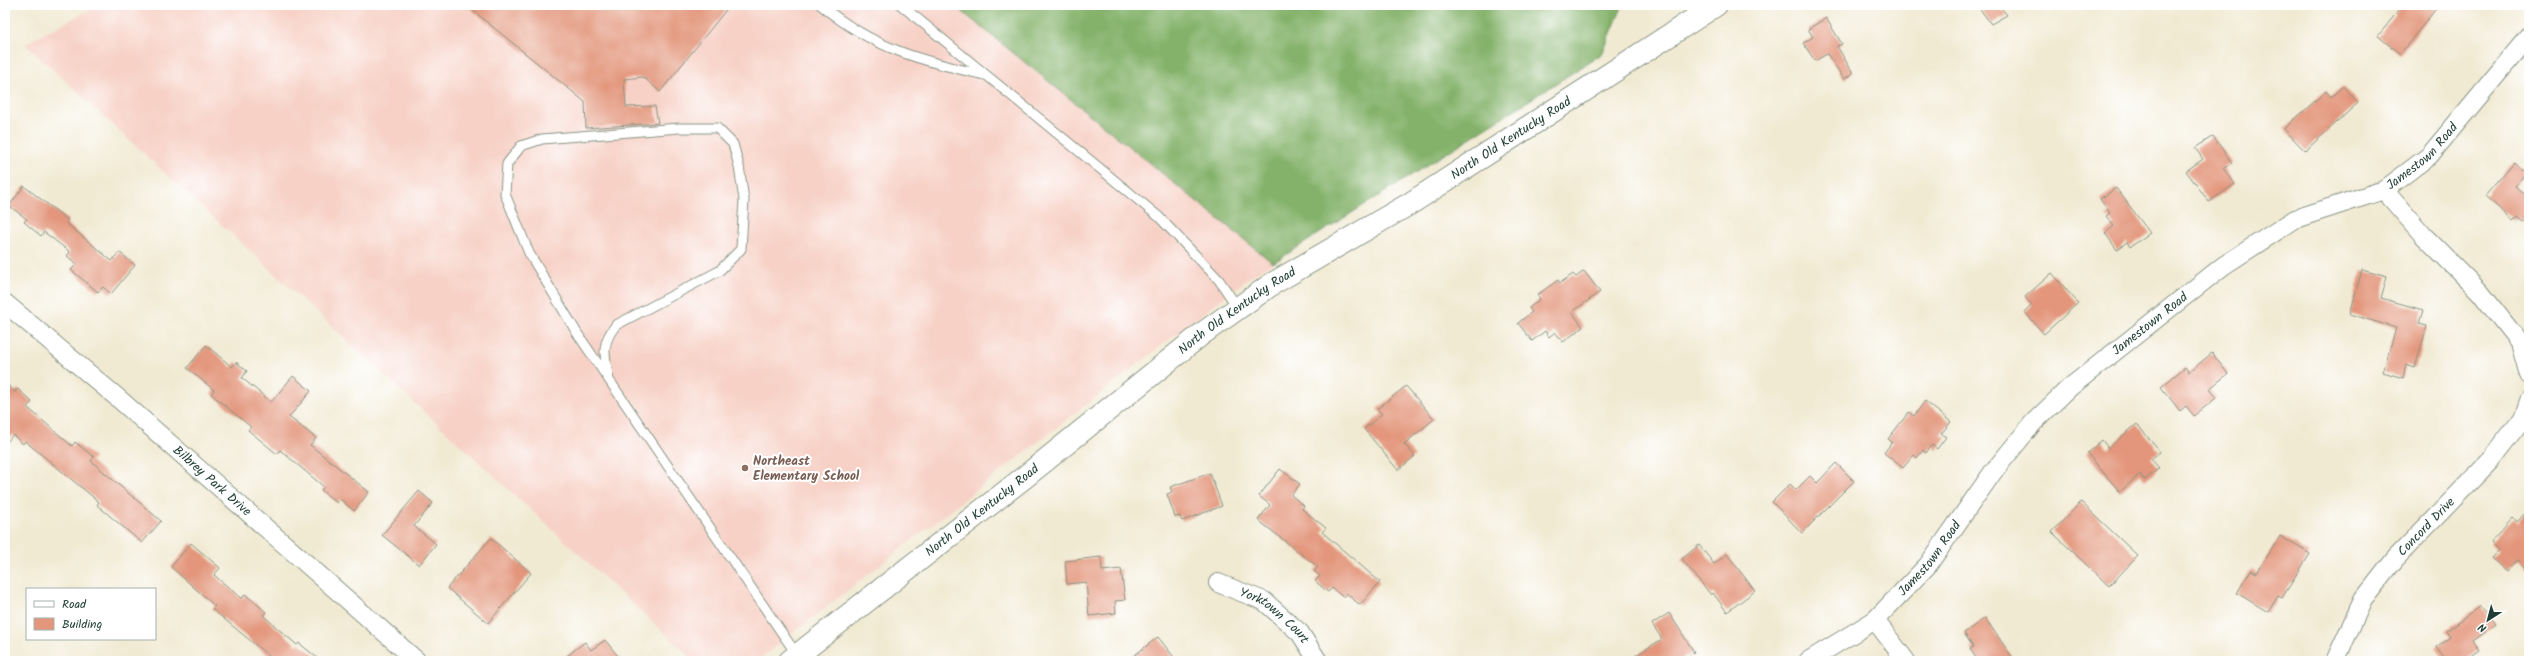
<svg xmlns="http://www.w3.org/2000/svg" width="2534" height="666" viewBox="0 0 2534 666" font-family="Kalam,sans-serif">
<rect width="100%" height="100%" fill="#fff"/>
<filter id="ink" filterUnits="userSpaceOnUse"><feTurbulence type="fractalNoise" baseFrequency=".025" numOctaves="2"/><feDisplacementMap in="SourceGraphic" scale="8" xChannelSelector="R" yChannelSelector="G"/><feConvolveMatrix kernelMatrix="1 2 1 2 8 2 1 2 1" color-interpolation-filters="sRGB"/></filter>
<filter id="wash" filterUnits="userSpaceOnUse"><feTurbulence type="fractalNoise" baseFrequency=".012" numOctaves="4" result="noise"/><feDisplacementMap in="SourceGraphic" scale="16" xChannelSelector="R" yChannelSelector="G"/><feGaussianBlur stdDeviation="0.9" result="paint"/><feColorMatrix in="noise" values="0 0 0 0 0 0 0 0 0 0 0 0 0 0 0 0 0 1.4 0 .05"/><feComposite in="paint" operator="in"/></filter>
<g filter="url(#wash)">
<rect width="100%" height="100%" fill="#f1ead3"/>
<polygon fill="#f7d1c6" points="99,5 954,5 1273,263 1251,276 757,661 695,661 25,44"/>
<polygon fill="#84b26a" stroke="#52784f" points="954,5 1623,5 1602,54 1273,263"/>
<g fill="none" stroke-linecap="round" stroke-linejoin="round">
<polyline stroke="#5ac7cf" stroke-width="5.5" points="2520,661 2529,658"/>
</g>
<g id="blocks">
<g fill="#e3967c">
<polygon points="466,5 730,5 660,92 643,77 624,79 626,107 655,106 658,123 586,128 585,102"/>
<polygon points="1977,5 1999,5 2007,15 1991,24"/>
<polygon points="2403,5 2439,5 2400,54 2378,36"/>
<polygon points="1826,18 1842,44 1837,46 1853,73 1844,79 1827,54 1815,61 1803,43 1813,37 1808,29"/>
<polygon points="2343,86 2358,103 2305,151 2284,129 2326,91 2331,97"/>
<polygon points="2213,136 2232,163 2224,168 2235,184 2209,202 2186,171 2203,159 2195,148"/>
<polygon points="2514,162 2526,173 2515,186 2529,198 2529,226 2518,217 2514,221 2485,196"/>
<polygon points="24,186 68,220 66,223 112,261 119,252 135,265 111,294 103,287 98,292 71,270 77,264 67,256 70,252 44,232 41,236 24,222 27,219 9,206"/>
<polygon points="2116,188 2150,233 2130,247 2127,242 2117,250 2105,233 2114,226 2106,216 2110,213 2100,199"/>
<polygon points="2362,270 2387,277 2381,298 2423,310 2419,324 2427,326 2415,368 2406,365 2403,378 2383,372 2396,328 2350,314"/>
<polygon points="1584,271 1600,292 1572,312 1583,327 1563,342 1555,332 1549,337 1545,331 1532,341 1518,323 1532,312 1529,308 1540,299 1537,295 1558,280 1560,283 1573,274 1576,277"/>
<polygon points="2052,273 2078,303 2044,334 2025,312 2032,305 2025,297"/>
<polygon points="206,345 232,367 236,362 247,371 242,378 271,402 293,376 311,391 289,417 316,438 310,445 369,492 354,511 340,499 337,503 321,490 324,487 311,476 280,450 277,454 248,430 251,427 211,394 214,390 187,368"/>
<polygon points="2212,353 2228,374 2209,389 2216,398 2194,416 2186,406 2180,411 2161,387 2185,367 2189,372"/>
<polygon points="5,383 15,392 18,389 32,402 27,407 72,446 75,442 94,457 91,461 161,521 142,543 97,505 99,502 25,441 23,444 13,435 5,444"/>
<polygon points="1406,386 1434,419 1404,444 1415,456 1398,470 1364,429 1382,414 1377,409"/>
<polygon points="1925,401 1951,422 1941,434 1946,437 1937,449 1932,445 1926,453 1923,450 1917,458 1914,455 1903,468 1884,453 1892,442 1888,439 1909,412 1914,416"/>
<polygon points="2137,424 2160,452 2151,459 2159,468 2145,480 2140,474 2120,492 2087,453 2102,440 2108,448"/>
<polygon points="1836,463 1854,481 1802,533 1772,502 1790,484 1796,490 1810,476 1817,483"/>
<polygon points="1280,469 1300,484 1291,495 1304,506 1302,509 1326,528 1322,532 1380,582 1360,605 1346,593 1343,597 1332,588 1328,592 1315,581 1320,576 1314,571 1318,567 1258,520 1270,505 1259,496"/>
<polygon points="1210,473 1222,506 1182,521 1180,516 1175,517 1167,494 1172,492 1170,487"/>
<polygon points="419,491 433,503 414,526 436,544 419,565 382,535"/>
<polygon points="2081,502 2138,556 2109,586 2052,532"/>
<polygon points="2529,509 2529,570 2518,560 2507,572 2491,558 2498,551 2490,543 2513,518 2517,522"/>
<polygon points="2280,536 2310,554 2282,598 2278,596 2268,612 2237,593 2251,570 2257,573"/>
<polygon points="491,538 531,573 488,623 447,588"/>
<polygon points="191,543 220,568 214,575 242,599 245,594 266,612 263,615 276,627 297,645 299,643 321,661 275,661 212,609 215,606 171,567"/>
<polygon points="1699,545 1714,564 1727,554 1755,591 1727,612 1713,593 1711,595 1682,559"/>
<polygon points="1101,557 1102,571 1121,569 1125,600 1115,601 1116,613 1089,616 1086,582 1067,584 1065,561"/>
<polygon points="2481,606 2495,625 2473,641 2479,649 2462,661 2446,661 2436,647 2450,637 2446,631"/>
<polygon points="1669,613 1694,652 1680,661 1627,661 1662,639 1652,624"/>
<polygon points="1985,618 2015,661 1978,661 1970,649 1973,647 1964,633"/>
<polygon points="1158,637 1177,661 1127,661"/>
<polygon points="605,640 622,661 560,661 585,642 591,650"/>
</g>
</g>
</g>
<g filter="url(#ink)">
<use href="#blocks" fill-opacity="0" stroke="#889484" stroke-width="1"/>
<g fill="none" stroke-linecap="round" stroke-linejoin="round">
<defs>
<g id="lane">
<path d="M 821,5 C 872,48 921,61 985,75"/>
<polyline points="901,5 1159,217 1219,280 1238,308"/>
<path d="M 609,380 C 605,357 600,344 616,325 L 719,271 L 741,249 L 744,200 L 739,166 L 733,144 L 717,128 L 679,128 L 542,139 L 521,146 L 507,164 L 505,194 L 529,253 L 577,333 L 797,655"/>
</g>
<g id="street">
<polyline points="2384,190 2423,235 2480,292 2520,343 2529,375"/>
<path id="s1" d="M 5,303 L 119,399 L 417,661"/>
<path id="s2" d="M 1218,583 L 1264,601 L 1300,633 L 1318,661"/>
<polyline points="1875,620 1906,661"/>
<path id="s3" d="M 1808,661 L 1875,620 L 1928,565 L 1993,472 L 2033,423 L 2069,388 L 2223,266 L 2295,219 L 2384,190 L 2429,156 L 2529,36"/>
<path id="s4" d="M 2335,661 L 2363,600 L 2395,559 L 2489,462 L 2523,418 L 2529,401"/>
</g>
<g id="secondary">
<path id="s5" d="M 790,661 L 1026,476 L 1203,333 L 1272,284 L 1411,203 L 1716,5"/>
</g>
</defs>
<use href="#lane" stroke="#889484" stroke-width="11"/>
<use href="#street" stroke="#889484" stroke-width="20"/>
<use href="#secondary" stroke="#889484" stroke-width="24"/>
<use href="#lane" stroke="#fff" stroke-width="9"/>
<use href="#street" stroke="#fff" stroke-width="18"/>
<use href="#secondary" stroke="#fff" stroke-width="22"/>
</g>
</g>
<circle fill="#8d6e63" stroke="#fff" stroke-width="1.5" cx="745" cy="468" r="4"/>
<g text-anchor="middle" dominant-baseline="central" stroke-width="4" stroke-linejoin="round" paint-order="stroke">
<g font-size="13" fill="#1f3d34" stroke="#fff">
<text stroke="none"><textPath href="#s5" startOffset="892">North Old Kentucky Road</textPath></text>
<text stroke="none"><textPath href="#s3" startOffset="809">Jamestown Road</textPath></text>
<text stroke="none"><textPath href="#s5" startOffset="568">North Old Kentucky Road</textPath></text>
<text stroke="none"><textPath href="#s3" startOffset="485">Jamestown Road</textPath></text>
<text stroke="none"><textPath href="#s1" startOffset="273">Bilbrey Park Drive</textPath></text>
<text stroke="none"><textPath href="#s5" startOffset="244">North Old Kentucky Road</textPath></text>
<text stroke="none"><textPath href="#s4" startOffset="164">Concord Drive</textPath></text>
<text stroke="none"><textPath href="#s3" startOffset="161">Jamestown Road</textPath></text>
<text stroke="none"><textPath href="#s2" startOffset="66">Yorktown Court</textPath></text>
</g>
<g font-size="13" font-weight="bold" fill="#785e54" stroke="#fff" text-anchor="start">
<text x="753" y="461">Northeast<tspan x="753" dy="15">Elementary School</tspan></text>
</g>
</g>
<rect width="2534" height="666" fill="none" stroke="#fff" stroke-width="20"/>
<rect x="26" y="588" width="130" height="52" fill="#ffffff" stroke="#a5b1ae"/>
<rect x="34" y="601" width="20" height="6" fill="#ffffff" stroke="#a5b1ae"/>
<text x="62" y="608" font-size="12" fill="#1f3d34">Road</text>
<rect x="34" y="618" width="20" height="12" fill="#e3967c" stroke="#a5b1ae"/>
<text x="62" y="628" font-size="12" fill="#1f3d34">Building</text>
<g transform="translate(2488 620) rotate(216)" stroke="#ffffff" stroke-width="3" paint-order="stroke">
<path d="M0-3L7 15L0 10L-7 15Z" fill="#1f3d34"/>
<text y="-6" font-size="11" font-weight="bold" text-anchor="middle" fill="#1f3d34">N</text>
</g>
</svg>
